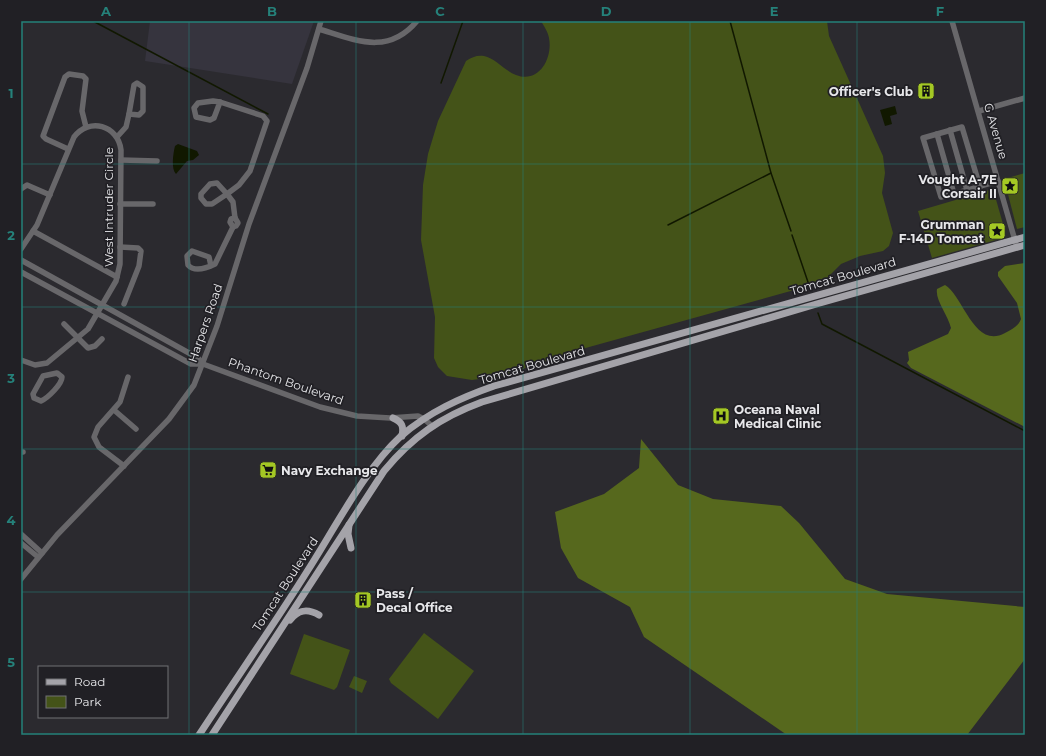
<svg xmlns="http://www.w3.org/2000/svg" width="1046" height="756" viewBox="0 0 1046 756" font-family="Montserrat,sans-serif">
<rect width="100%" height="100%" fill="#2b2a2f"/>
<polygon fill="#36343e" points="150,21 314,21 292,84 145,61"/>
<g fill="#445318">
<path d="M 541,21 L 827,21 L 829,36 L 883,156 L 885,173 L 882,193 L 893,233 L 889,246 L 883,251 L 860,256 L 841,264 L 823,282 L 582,349 L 501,376 L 472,380 L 447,376 L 438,367 L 434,358 L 435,317 L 421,240 L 423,185 L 428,154 L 438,121 L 466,61 C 472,57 477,55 484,56 C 495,58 505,71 516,75 C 539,84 553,58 549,38 C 548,32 544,26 541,21 Z"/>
<polygon points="1025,173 1025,227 1017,229 1004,179"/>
<polygon points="993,189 1005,231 1003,238 932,258 918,211"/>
<polygon points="424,633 474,671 438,719 391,683 389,679"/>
<polygon points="304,634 350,650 337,687 334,690 290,674"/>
<polygon points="354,676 367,681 362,693 349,687"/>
</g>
<g fill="#56681d">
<path d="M 1025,263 L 1025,427 L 911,368 L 907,363 L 909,360 L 908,352 L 948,334 L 951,328 C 948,315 935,300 937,289 L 945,285 C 963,295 974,350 1005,333 C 1012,329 1018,327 1021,319 L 1017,303 L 998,276 L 998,272 L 1005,266 Z"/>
<polygon points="641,439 678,485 713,499 781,506 799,523 845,579 887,594 1025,607 1025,659 967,735 787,735 644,637 630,607 578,578 561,548 555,512 604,494 639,468"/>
</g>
<g fill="#111800">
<polygon points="895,106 897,114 890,116 892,124 885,126 880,110"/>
<path d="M 178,144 L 197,151 L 199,155 L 193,160 L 187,161 L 176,174 C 171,169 173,154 175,146 Z"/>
</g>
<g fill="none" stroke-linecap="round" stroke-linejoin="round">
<g stroke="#111800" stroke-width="1.5">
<polyline points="93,21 268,114"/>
<polyline points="730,21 771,173 791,231"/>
<polyline points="441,83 463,21"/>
<polyline points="668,225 771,173"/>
<polyline points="792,235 810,288"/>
<polyline points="818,313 822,324 1025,431"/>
</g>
<g stroke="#68676a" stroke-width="5.5">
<polyline points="952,21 1016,244"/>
<path d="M 319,29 C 355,40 388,56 417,21"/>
<polygon points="137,83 143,87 143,111 139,115 129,114 134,85"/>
<polygon points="213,101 220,102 214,118 210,120 196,117 194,108 198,103"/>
<polyline points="220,102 263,116 267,121 250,171 239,185 227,194 233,202 235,218"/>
<polyline points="979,111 1025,98"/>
<polyline points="950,130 967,190"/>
<polyline points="937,134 954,194"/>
<polyline points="117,137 126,127 129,114"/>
<polyline points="68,149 46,139 43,136 65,77 69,74 83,76 86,79 82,111 86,127"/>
<polyline points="121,160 157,161"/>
<polygon points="217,183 227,194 212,204 206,204 201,198 201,194 210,184"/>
<path d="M 980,187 L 962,127 L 923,138 L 941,197 C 960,192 979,187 998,181"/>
<polyline points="21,189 27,185 50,195"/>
<polyline points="120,204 153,204"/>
<polyline points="233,227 236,226 238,223 235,218"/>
<polyline points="233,227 230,222 231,219 235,218"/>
<polyline points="33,231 117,277"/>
<polyline points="120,247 138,248 141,251 139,266 124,304"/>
<path d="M 21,249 L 37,225 L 74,137 C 89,117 118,125 121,150 L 120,264 L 116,281 L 88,329 L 47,363 L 35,365 L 21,360"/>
<polyline points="21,260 198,358 203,364"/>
<path d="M 211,266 L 209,257 L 192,251 L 187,256 L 188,265 C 195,273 207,268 215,264 L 233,227"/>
<polyline points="21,272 191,364 203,364 320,407 357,416 390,418 418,416 424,419 432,426"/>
<polyline points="64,324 88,348 95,346 102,339"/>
<path d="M 57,373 L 62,377 C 62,384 48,398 41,401 L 34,398 L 33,394 L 43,376 Z"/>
<polyline points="114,410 136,429"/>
<polyline points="21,452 23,452"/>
<polyline points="124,466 99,447 94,437 98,427 120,402 128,377"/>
<polyline points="21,534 42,553"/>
<polyline points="21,543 38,557"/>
<polyline points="21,579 57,535 169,419 194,385 217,326 249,224 307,68 321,21"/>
</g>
<g stroke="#a4a3a9" stroke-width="7">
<path d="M 393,418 C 402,422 404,426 402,436"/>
<polyline points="349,525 348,534 351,548"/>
<path d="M 290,620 C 298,610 307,608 319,615"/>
<path d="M 199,735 C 235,680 273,626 308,570 C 335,528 365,469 401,436 C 429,412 460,398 494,386 L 1025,237"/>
<path d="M 212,735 L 384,471 C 412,437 441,417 482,402 L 820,303 L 1025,245"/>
</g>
</g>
<path fill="none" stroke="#25817a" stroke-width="1" stroke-opacity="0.55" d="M 189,21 L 189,735M 356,21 L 356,735M 523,21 L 523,735M 690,21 L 690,735M 857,21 L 857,735M 21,164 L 1025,164M 21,307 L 1025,307M 21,449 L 1025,449M 21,592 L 1025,592"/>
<defs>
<symbol id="building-square" viewBox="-11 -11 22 22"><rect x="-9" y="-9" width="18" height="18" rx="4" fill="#a4c824" stroke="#212025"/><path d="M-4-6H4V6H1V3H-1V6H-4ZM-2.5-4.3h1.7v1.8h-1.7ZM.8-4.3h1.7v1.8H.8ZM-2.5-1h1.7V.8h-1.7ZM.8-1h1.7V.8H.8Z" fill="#111"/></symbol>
<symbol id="sight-square" viewBox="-11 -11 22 22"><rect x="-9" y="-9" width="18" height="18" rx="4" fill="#a4c824" stroke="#212025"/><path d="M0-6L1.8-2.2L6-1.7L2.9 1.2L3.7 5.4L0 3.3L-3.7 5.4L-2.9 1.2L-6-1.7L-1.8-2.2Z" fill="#111"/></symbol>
<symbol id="hospital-square" viewBox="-11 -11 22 22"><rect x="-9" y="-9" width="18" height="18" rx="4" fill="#a4c824" stroke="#212025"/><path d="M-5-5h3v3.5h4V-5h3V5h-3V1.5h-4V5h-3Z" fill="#111"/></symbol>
<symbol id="supermarket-square" viewBox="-11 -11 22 22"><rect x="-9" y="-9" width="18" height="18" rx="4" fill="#a4c824" stroke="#212025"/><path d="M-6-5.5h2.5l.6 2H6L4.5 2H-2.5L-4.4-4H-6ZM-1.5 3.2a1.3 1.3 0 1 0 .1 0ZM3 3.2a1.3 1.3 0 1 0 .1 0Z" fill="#111"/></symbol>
</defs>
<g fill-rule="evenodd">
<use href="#building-square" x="916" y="81" width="20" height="20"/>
<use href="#sight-square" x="1000" y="176" width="20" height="20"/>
<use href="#sight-square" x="987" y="221" width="20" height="20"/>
<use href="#hospital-square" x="711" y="406" width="20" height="20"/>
<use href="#supermarket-square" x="258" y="460" width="20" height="20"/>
<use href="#building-square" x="353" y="590" width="20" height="20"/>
</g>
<g text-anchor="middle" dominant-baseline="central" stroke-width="3.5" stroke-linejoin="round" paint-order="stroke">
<g font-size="12" font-weight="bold" fill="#e7e7ea" stroke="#212025" text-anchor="end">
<text x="913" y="91">Officer's Club</text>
<text x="997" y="179">Vought A-7E<tspan x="997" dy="14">Corsair II</tspan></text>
<text x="984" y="224">Grumman<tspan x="984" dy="14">F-14D Tomcat</tspan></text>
<text x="734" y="409" text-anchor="start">Oceana Naval<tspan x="734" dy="14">Medical Clinic</tspan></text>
<text x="281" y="470" text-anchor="start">Navy Exchange</text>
<text x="376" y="593" text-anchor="start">Pass /<tspan x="376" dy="14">Decal Office</tspan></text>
</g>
<g font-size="12" fill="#e7e7ea" stroke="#212025">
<text transform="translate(996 131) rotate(74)">G Avenue</text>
<text transform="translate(108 207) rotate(-90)">West Intruder Circle</text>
<text transform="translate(843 276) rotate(-16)">Tomcat Boulevard</text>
<text transform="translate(205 323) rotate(-71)">Harpers Road</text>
<text transform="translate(532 365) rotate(-16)">Tomcat Boulevard</text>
<text transform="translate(286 381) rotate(19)">Phantom Boulevard</text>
<text transform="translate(285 584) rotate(-57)">Tomcat Boulevard</text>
</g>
</g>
<rect width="1046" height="756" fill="none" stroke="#212025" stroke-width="44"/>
<rect x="38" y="666" width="130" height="52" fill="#212025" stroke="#707074"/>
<rect x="46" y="679" width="20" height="6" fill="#a4a3a9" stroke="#707074"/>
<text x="74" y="686" font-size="12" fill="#e7e7ea">Road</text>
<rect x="46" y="696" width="20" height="12" fill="#445318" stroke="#707074"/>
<text x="74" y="706" font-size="12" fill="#e7e7ea">Park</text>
<rect x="22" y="22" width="1002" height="712" fill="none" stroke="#25817a" stroke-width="1.5"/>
<g font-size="13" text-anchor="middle" font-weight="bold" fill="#25817a">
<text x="106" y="16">A</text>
<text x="272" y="16">B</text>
<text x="440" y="16">C</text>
<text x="606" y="16">D</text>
<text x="774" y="16">E</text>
<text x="940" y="16">F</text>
<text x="11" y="98">1</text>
<text x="11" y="240">2</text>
<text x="11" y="383">3</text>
<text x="11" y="525">4</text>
<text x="11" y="667">5</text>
</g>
</svg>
